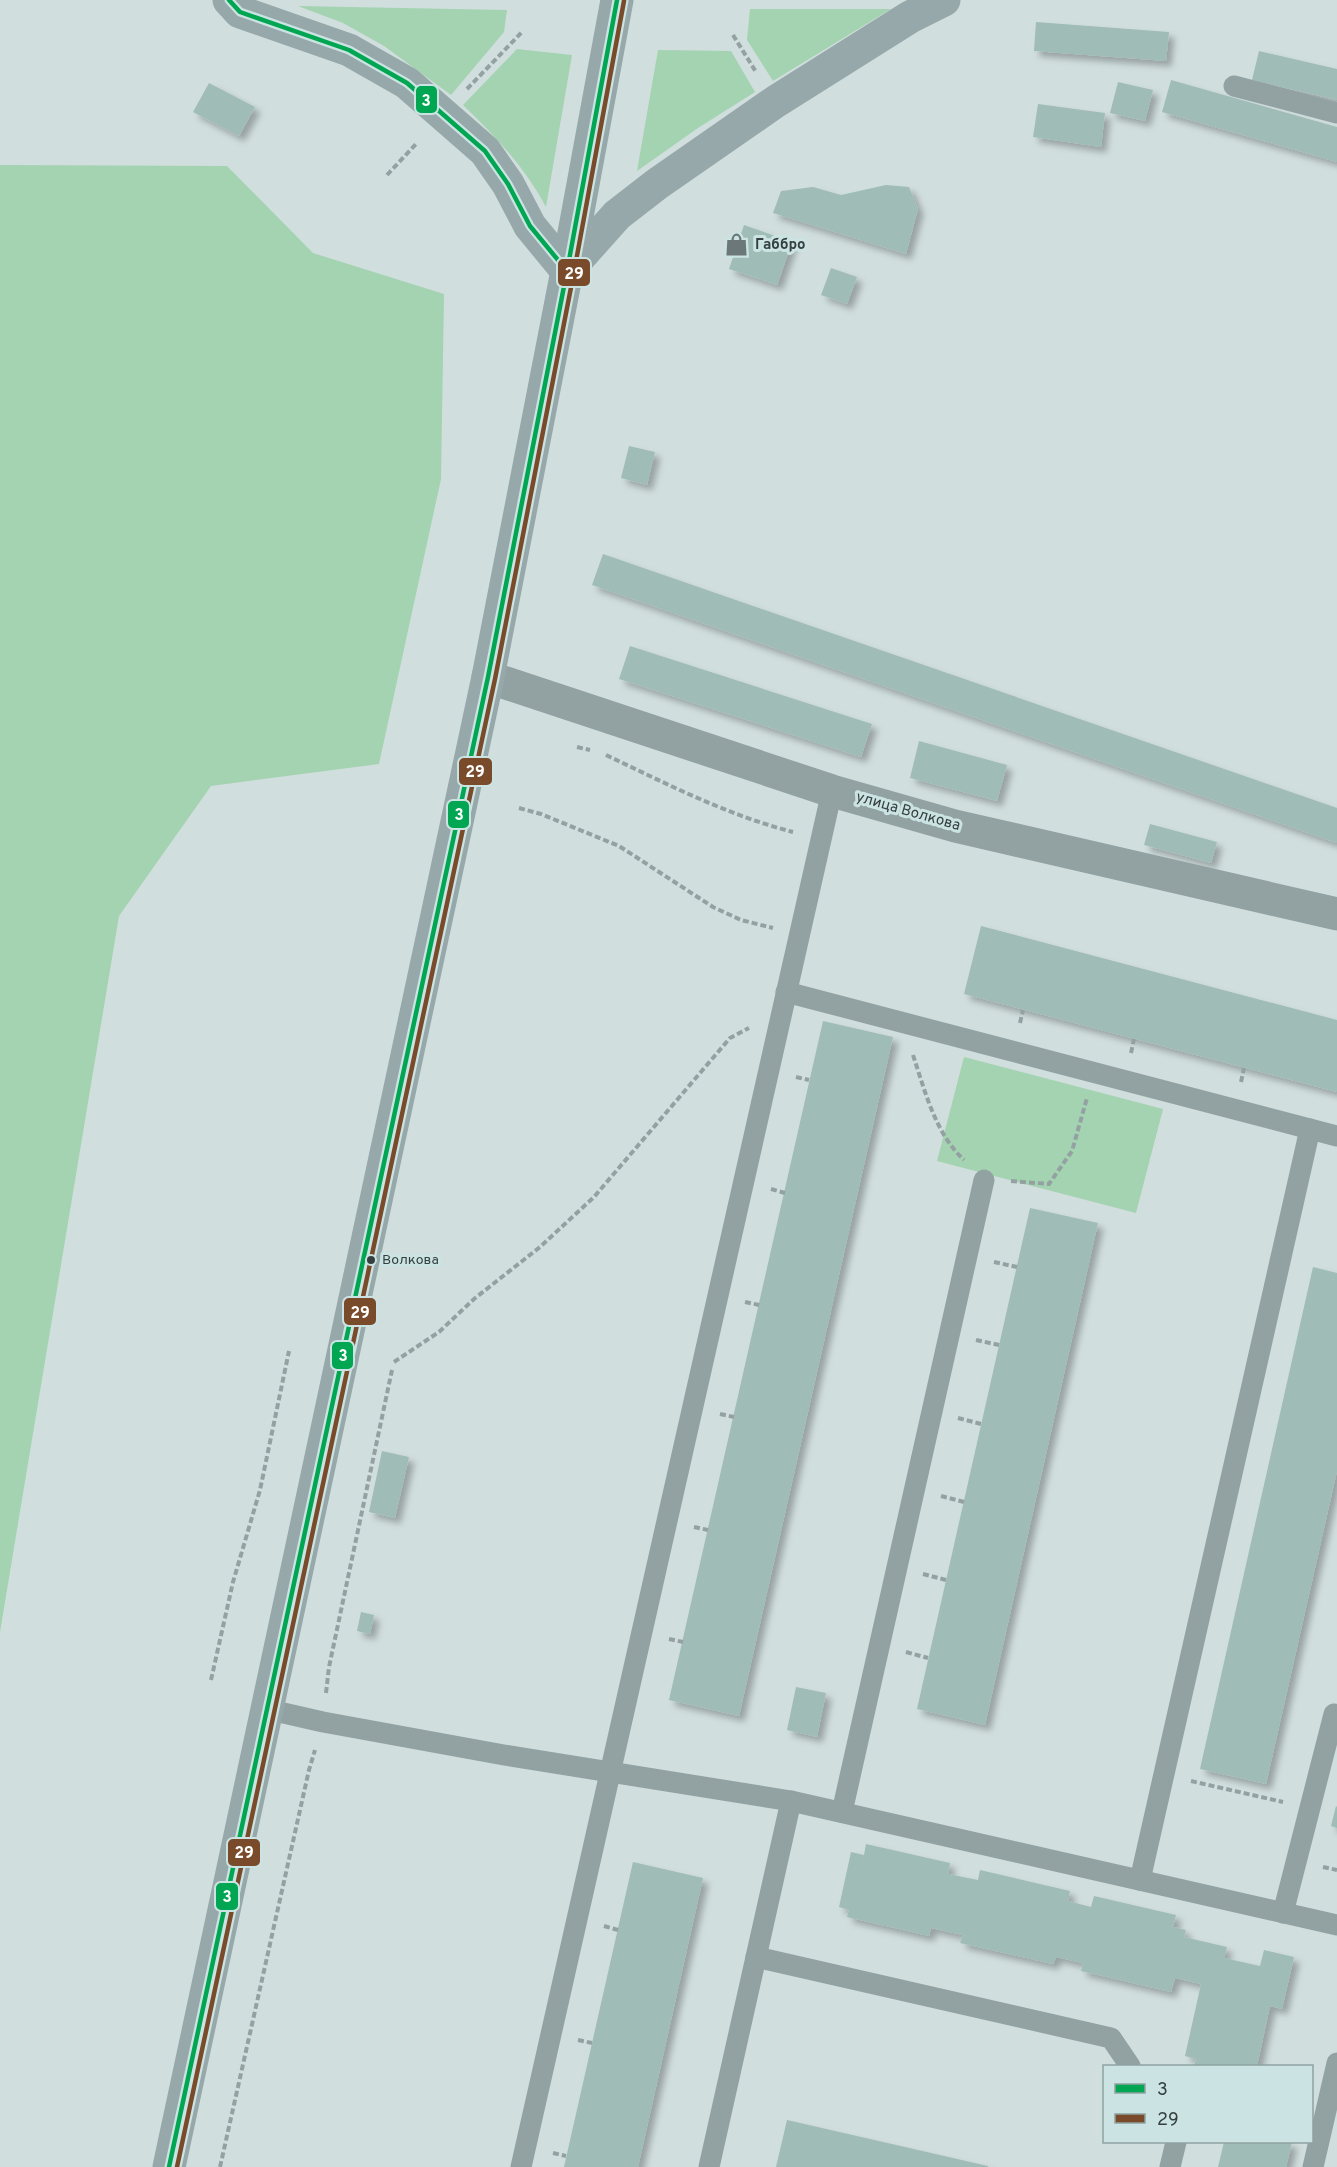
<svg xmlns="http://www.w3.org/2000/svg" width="1337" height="2167" viewBox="0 0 1337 2167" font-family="Overpass,sans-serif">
<defs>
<filter id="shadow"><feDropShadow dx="5.5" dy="5.5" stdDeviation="3" flood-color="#0004"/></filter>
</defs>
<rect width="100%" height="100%" fill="#d1dede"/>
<g fill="#a4d3b1">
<polygon points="298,6 506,10 507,10 504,32 451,95 384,46 343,23"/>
<polygon points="750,9 891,9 773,81 747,40"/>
<path d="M 517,49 L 572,55 L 546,207 C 525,167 495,136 463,105 Z"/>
<polygon points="658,50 731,51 755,92 698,128 637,171"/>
<polygon points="0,165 227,166 313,253 444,294 441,479 379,764 211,786 119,916 0,1632"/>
<polygon points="964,1057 1163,1109 1136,1213 937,1161"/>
</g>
<g fill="#a0bcb6" filter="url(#shadow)">
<polygon points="1036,22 1169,32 1166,61 1034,51"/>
<polygon points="1259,51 1337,69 1337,100 1252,80"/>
<polygon points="1171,80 1337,127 1337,162 1162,112"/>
<polygon points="1118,82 1153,90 1145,121 1110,113"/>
<polygon points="209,83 255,107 239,136 193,112"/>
<polygon points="1038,104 1105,113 1101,147 1033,137"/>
<polygon points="886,185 909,187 918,209 906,254 773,213 781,191 813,187 841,195"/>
<polygon points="744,225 792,242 777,285 729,269"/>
<polygon points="831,268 857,277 847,304 821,295"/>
<polygon points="629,446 655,452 647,485 621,478"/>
<polygon points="603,554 1337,808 1337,843 592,585"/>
<polygon points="630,646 872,724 861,757 619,679"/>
<polygon points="919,741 1007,765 997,801 910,778"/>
<polygon points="1150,824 1217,842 1211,863 1144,845"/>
<polygon points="981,926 1337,1020 1337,1092 964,994"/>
<polygon points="823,1021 893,1037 739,1716 669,1700"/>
<polygon points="1030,1208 1098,1223 985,1725 917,1709"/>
<polygon points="1313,1267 1337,1273 1337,1471 1266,1784 1200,1769"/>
<polygon points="382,1451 409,1457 395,1518 369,1512"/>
<polygon points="361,1612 374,1615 370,1634 357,1631"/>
<polygon points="796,1687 826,1693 817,1737 787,1730"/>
<polygon points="1336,1806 1337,1807 1337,1828 1331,1826"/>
<polygon points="866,1844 950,1863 948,1874 978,1880 980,1870 1070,1891 1068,1901 1091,1907 1094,1896 1176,1915 1173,1927 1186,1930 1184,1937 1227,1947 1224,1958 1260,1966 1264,1950 1294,1957 1282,2009 1270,2006 1257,2066 1194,2066 1196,2059 1185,2056 1201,1984 1175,1978 1171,1992 1081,1971 1083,1963 1056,1957 1053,1964 960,1943 963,1935 931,1928 929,1936 847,1917 849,1910 839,1907 851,1852 864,1855"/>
<polygon points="633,1862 703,1878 638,2167 564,2167"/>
<polygon points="787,2120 988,2166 988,2167 776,2167"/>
<polygon points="1224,2142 1292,2142 1286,2167 1218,2167"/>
</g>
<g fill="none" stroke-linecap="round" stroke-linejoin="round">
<g stroke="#94a1a2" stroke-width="4" stroke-dasharray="6 3" stroke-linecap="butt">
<polyline points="733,35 756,72"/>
<polyline points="467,89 523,31"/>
<polyline points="387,175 416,144"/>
<polyline points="577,747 590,750"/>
<path d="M 606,755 C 667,784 727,815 793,832"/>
<polyline points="519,808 541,814 619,846 713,907 741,920 773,928"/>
<polyline points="1020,1023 1023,1010"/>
<polyline points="1131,1053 1134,1039"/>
<path d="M 913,1055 C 925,1091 935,1133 964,1160"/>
<polyline points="796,1077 809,1080"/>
<polyline points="1241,1082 1244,1068"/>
<polyline points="1011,1181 1049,1184 1072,1151 1087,1098"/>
<polyline points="771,1189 785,1193"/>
<polyline points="994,1262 1017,1267"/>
<polyline points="745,1302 759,1305"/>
<polyline points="976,1340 999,1345"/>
<polyline points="394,1362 439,1332 474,1299 540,1247 594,1197 730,1038 749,1028"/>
<polyline points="720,1414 734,1417"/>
<polyline points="958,1418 981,1424"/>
<polyline points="941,1496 964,1502"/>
<polyline points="694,1527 708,1530"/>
<polyline points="923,1574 946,1580"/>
<polyline points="669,1639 683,1642"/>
<polyline points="906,1652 928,1658"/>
<polyline points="211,1680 233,1582 260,1490 289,1351"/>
<polyline points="326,1693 329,1667 392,1370"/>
<polyline points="1191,1781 1283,1802"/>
<polyline points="1323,1867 1337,1870"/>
<polyline points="604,1926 618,1930"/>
<polyline points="578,2040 592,2043"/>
<polyline points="553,2153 566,2156"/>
<polyline points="220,2167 309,1770 315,1750"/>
</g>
<g stroke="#92a2a3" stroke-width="21">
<polyline points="1234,86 1337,113"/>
<polyline points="786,992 1337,1136"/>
<polyline points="266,1709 323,1722 504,1755 791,1801 1337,1925"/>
<polyline points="842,1812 984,1180"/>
<polyline points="1140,1880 1310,1129"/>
<polyline points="1283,1913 1334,1714 1337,1715"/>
<polyline points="756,1957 1111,2038 1130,2066"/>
<polyline points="521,2167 832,791"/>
<polyline points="709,2167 791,1801"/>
<polyline points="1170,2167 1176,2142"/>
<polyline points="1313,2167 1337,2063"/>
</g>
<polyline stroke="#92a2a3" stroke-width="33" points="488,677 832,791 955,826 1337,914"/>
<g stroke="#97a8ab" stroke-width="33">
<polyline points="229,0 240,12 349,50 407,83 485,151 508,184 530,226 567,271"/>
<polyline points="567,271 617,215 657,184 775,102 910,17 944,0"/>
<polyline points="169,2167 488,677 567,271 617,0"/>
</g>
<defs>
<g id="bus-1">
<polyline points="229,0 240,12 349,50 407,83 485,151 508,184 530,226 567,271"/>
<polyline points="169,2167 488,677 567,271 617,0"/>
</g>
<polyline id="bus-2" points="177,2167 495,679 574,272 624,1"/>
</defs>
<use href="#bus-1" stroke="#cbe4e3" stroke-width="9"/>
<use href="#bus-2" stroke="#cbe4e3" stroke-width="9"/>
<use href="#bus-1" stroke="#00a651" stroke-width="4.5"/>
<use href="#bus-2" stroke="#7a4b2a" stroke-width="4.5"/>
</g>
<defs>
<symbol id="shop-bare" viewBox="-9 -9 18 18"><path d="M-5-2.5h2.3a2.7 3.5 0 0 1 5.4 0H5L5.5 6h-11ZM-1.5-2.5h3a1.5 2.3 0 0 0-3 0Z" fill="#6c7777" stroke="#cbe4e3" stroke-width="2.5" paint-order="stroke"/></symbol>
</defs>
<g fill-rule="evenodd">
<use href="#shop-bare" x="720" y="228" width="33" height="33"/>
</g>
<circle fill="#353f3f" stroke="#cbe4e3" stroke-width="2" cx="371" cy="1260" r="5"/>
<g text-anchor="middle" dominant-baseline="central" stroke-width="6" stroke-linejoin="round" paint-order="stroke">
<g font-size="14" fill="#353f3f" stroke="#cbe4e3" text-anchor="start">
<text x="382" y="1260">Волкова</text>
</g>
<g font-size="15" font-weight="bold" fill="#353f3f" stroke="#cbe4e3" text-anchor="start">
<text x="755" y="245">Габбро</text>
</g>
<g font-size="15" fill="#353f3f" stroke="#cbe4e3">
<text transform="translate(908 812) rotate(16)">улица Волкова</text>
</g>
</g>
<g stroke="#cbe4e3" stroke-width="2">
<rect x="415" y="85" width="23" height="29" rx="6" fill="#00a651"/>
<rect x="557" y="258" width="34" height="29" rx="6" fill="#7a4b2a"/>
<rect x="458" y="757" width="35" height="29" rx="6" fill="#7a4b2a"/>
<rect x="447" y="800" width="23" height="29" rx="6" fill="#00a651"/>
<rect x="343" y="1297" width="34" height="29" rx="6" fill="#7a4b2a"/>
<rect x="331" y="1341" width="23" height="29" rx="6" fill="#00a651"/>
<rect x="227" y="1838" width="34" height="29" rx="6" fill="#7a4b2a"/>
<rect x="215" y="1882" width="24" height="29" rx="6" fill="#00a651"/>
</g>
<g font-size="16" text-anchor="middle" font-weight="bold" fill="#fff">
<text x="426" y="106">3</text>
<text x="574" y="279">29</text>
<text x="475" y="777">29</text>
<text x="459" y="820">3</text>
<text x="360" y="1318">29</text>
<text x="343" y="1361">3</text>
<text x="244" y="1858">29</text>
<text x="227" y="1902">3</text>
</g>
<rect x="1103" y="2065" width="210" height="78" fill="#cbe4e3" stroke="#8fa2a1" stroke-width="1.5"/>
<rect x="1115" y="2084" width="30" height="9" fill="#00a651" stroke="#8fa2a1" stroke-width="1.5"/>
<text x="1157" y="2095" font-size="18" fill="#353f3f">3</text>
<rect x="1115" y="2114" width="30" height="9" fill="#7a4b2a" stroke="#8fa2a1" stroke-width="1.5"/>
<text x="1157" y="2125" font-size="18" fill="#353f3f">29</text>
</svg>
